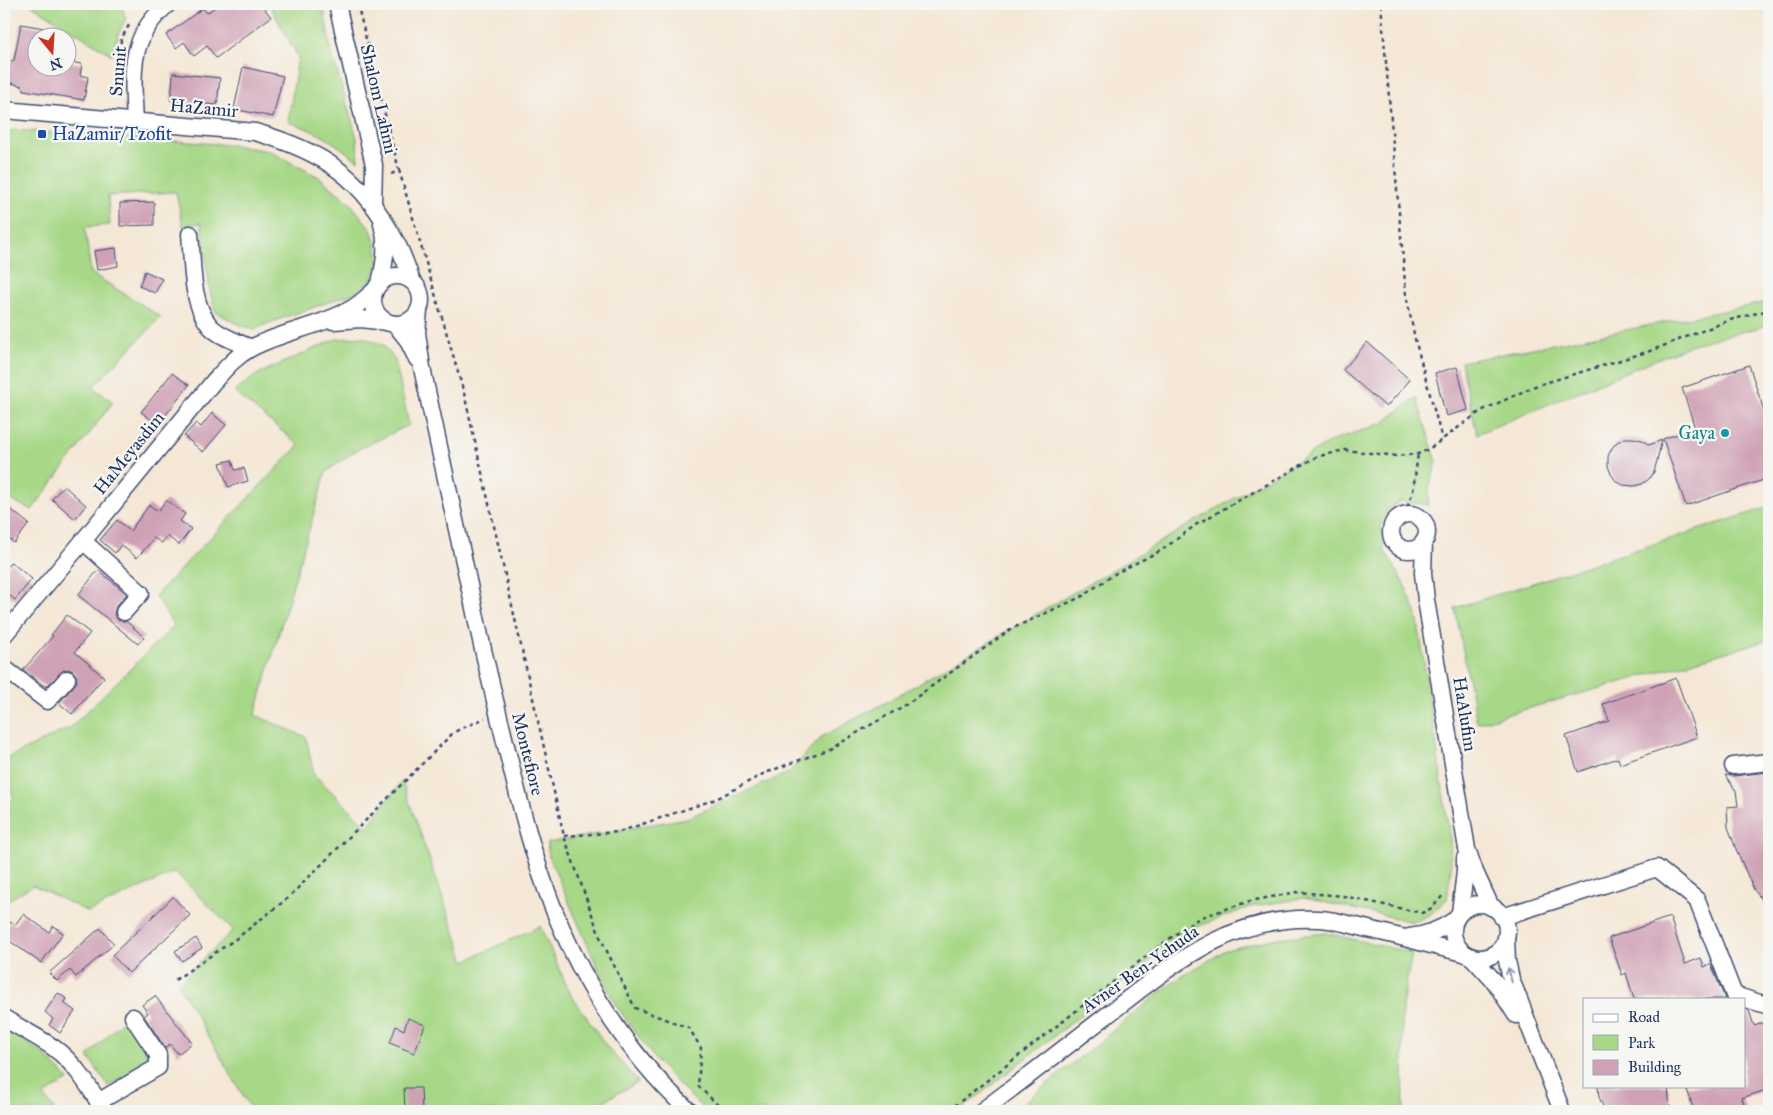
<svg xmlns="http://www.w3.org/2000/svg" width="1773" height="1115" viewBox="0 0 1773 1115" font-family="'IM FELL Great Primer',serif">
<rect width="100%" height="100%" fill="#f6f6f2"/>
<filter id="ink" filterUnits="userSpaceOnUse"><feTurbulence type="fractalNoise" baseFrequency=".02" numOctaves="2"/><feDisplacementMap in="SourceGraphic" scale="10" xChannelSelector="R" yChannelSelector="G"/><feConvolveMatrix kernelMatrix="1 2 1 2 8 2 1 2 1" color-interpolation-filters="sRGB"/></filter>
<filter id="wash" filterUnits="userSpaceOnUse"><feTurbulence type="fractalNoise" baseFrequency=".0096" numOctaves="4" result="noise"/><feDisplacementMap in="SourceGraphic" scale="20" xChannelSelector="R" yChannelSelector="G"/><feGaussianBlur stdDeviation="1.12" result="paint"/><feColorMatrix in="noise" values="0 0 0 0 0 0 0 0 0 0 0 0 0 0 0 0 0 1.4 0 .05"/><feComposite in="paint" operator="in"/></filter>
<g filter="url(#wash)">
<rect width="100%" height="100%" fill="#f5e7d5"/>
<g fill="#a7d887" stroke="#618472">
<polygon points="30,4 121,4 126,19 119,32 112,55"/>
<path d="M 269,4 L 323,4 L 331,51 L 357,138 L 358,161 C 334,142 318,131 288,122 L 298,57 Z"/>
<polygon points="17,130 232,145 269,151 319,177 350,203 371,229 376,244 379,263 371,281 354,293 269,323 254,330 233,322 215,311 210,291 201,223 183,226 176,192 108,196 110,225 85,227 91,273 161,317 93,387 113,402 32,510 4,497 4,132"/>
<polygon points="1769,302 1769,325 1693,344 1477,434 1461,362"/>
<polygon points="363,337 383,345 395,360 409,425 355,451 326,472 255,715 306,737 314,774 367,827 402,781 465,961 540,926 571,995 608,1048 638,1082 586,1111 252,1111 178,984 233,930 175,872 88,912 33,885 4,903 4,807 14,797 4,782 4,760 71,727 174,626 155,596 299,445 234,392 258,374 336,339"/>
<polygon points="1416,397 1437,462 1429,488 1428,505 1400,501 1385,512 1381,526 1384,550 1393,564 1406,588 1417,615 1450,839 1451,869 1447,899 1431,914 1414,922 1304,898 1250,907 1199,926 1167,947 959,1111 707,1111 695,1101 657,1062 615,1004 600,973 549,857 547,843 687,818 788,773 823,736 885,703 1334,440 1383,423"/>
<polygon points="1769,507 1769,640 1477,723 1455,608"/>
<polygon points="1326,933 1412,953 1402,1006 1404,1111 1014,1111 1173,982 1226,950 1277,938"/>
<polygon points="125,1018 146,1050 149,1062 108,1086 88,1056"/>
<polygon points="4,1029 43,1053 69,1080 44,1095 55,1111 4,1111"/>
</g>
<g id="blocks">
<g fill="#cfa1b5">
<polygon points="219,4 261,4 271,17 216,58 207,46 194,56 184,42 176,48 166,35 203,8 207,13"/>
<polygon points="21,24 61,31 61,38 38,38 38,68 68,68 68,62 82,64 80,75 88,77 84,100 24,90 22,86 11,83 4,84 4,64 14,60"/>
<polygon points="243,67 283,76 273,117 234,109"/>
<polygon points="173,73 220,78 217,105 171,101"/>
<polygon points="154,202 154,225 120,226 120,203"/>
<polygon points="116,248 118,266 97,270 94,251"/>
<polygon points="145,271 162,279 155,293 139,286"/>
<polygon points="1367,342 1410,380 1386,407 1343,370"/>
<polygon points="1749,365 1769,426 1769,478 1686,506 1663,439 1695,428 1682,388"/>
<polygon points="1457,367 1468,410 1446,416 1435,373"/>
<polygon points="172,373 189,385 158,425 141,412"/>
<polygon points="212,413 226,425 203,452 184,436 196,423 201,427"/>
<polygon points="1625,438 1633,438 1642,440 1649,445 1662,440 1654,472 1649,479 1642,484 1634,486 1623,485 1616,481 1611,474 1608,466 1608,456 1612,448 1617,442"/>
<polygon points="232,460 235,470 244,468 248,481 228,487 220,463"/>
<polygon points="64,486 86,505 75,519 52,499"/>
<polygon points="166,500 185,514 180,521 191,529 179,545 167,536 162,543 154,538 137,558 121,545 115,553 100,540 117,520 130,531 149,505 158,511"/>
<polygon points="4,504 29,524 14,543 4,535"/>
<polygon points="11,562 32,579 15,600 4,591 4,571"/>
<polygon points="98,570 127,594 116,606 114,615 118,620 127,622 144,637 138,644 78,595"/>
<polygon points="67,615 90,633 75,652 104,677 72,714 59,703 77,682 77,676 73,671 69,669 64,670 46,687 23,670 53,636 51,635"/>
<polygon points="1676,678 1697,737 1620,764 1618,758 1578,772 1566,736 1609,721 1603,704"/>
<polygon points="1769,772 1769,908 1754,890 1736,849 1728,827 1727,807 1738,806 1736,791 1725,775 1734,776"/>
<polygon points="173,897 190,915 129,973 112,955"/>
<polygon points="23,914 49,932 53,926 63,933 41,963 4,937 4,932 11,922 15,925"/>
<polygon points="1670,917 1685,964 1701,958 1704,967 1711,964 1725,999 1634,999 1626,973 1622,975 1609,938"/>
<polygon points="100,928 114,944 76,977 70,970 57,981 49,973"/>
<polygon points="196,938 202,948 182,961 175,951"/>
<polygon points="58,993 67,999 64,1003 75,1011 60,1033 49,1025 53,1019 45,1012"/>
<polygon points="155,996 192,1043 178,1054 170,1044 165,1048 144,1016 148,1013 142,1005"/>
<polygon points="1744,1009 1749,1010 1754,1026 1769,1021 1769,1089 1742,1098 1746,1111 1694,1111 1686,1086 1744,1086"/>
<polygon points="408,1018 425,1025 414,1053 390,1043 396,1026 404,1030"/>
<polygon points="1598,1086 1668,1086 1670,1111 1605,1111 1599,1097"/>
<polygon points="404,1088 421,1088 422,1111 405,1111"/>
</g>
</g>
</g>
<g filter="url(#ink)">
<use href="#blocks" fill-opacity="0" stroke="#3c4b70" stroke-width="1"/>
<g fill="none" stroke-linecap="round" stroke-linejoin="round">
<defs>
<g id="minor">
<polyline points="337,4 374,165 373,205"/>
<path d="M 4,110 L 255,132 C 323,151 363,178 396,242 C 403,254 407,268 412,281"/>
<path d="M 135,122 C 133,73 127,38 168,4"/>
<path d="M 190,234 C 193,263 190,302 210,326 C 220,337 238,342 251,348"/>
<circle cx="397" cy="300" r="24"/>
<path d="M 380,283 C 385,263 388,244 382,224"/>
<path d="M 419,310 L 417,333 L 422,368 C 439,448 457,528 474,608 C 484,657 496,705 508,754 C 520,804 533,856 552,905 C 582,982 628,1054 689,1111"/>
<polyline points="333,321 361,319 387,322"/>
<polyline points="395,324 407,339 417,359"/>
<circle cx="1409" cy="532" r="18"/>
<polyline points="83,541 141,593 124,612"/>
<polyline points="1424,541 1423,573 1426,600 1467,849 1475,872 1491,907"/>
<path d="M 4,635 L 83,541 L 214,381 C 225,369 236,356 251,348 C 283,331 320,327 351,309 C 360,304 367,297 375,290"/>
<polyline points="4,668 47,701 67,679"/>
<polyline points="1733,766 1769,762"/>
<circle cx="1480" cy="931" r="27"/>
<polyline points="1460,913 1465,872 1465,858"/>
<polyline points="1502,917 1657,868 1697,900 1734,995 1769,1006"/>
<path d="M 1409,937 C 1426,936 1440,930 1455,920"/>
<polyline points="1506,938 1507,961 1511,979 1562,1111"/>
<polyline points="1472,957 1495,982 1516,1015"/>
<path d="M 4,1018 C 20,1028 38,1037 54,1048 C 76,1064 90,1088 104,1111"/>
<polyline points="98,1102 158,1067 158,1055 133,1017"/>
<path d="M 982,1111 C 1022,1081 1062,1050 1102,1019 C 1170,967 1228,914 1320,919 C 1337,920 1355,926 1372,930 C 1403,937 1433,946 1464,953"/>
</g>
</defs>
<use href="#minor" stroke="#3c4b70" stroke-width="19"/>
<g stroke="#3c4b70" stroke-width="2.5" stroke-dasharray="4 4" stroke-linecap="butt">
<polyline points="358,4 358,7 399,170 388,176"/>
<polyline points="1381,4 1406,294 1415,339 1442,439"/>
<polyline points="120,51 121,39 131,22"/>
<polyline points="399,170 464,393 564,836 600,937 635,1008 689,1028 701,1048 698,1086 724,1111"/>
<polyline points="1405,514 1413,491 1418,454"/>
<polyline points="564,836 619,832 716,799 765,773 829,749 907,704 1011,629 1081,597 1116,573 1162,550 1197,524 1316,457 1345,450 1396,456 1418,454 1429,449 1481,411 1535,386 1650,351 1730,320 1769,310"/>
<polyline points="175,980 237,938 288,898 454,732 485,718"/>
<polyline points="948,1111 1158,947 1199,918 1250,901 1297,892 1343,896 1422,913 1432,908 1444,894"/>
</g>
<use href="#minor" stroke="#fff" stroke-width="16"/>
</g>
<defs><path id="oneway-shaft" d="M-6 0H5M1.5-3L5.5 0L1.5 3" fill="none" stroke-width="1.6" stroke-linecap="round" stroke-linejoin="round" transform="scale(1.25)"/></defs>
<use stroke="#8d97ae" href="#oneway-shaft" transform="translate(1510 975) rotate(-104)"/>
</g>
<rect fill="#1a4fb4" stroke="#f6f6f2" stroke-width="2" x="37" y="129" width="10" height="10" rx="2.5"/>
<circle fill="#0f9aa8" stroke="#f6f6f2" stroke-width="2" cx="1725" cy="433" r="5"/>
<g text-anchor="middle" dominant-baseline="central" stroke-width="4.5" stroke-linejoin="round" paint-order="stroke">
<g font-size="18" fill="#1b2f5e" stroke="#f6f6f2">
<text transform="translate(118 71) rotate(-85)">Snunit</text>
<text transform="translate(379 99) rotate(77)">Shalom Lahmi</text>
<text transform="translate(204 108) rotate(5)">HaZamir</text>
<text transform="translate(129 453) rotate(-51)">HaMeyasdim</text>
<text transform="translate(1465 714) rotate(81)">HaAlufim</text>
<text transform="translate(528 754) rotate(76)">Montefiore</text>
<text transform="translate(1140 969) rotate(-35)">Avner Ben-Yehuda</text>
</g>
<g font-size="18" fill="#164399" stroke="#f6f6f2" text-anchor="start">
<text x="52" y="134">HaZamir/Tzofit</text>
</g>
<g font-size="18" fill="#0d838f" stroke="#f6f6f2" text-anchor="end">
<text x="1715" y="433">Gaya</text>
</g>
</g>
<rect width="1773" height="1115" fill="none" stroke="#f6f6f2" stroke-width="20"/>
<rect x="1583" y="998" width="162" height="90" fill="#f6f6f2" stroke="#9ea6b7"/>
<rect x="1593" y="1014" width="25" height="8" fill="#ffffff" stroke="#9ea6b7"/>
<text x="1628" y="1022" font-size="15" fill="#1b2f5e">Road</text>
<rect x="1593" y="1035" width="25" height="15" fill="#a7d887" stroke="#9ea6b7"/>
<text x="1628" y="1048" font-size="15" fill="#1b2f5e">Park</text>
<rect x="1593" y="1060" width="25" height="15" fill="#cfa1b5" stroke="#9ea6b7"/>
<text x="1628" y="1072" font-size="15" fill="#1b2f5e">Building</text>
<g transform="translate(52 52) rotate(162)"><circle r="24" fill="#f6f6f2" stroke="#9ea6b7"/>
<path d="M0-4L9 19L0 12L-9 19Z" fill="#c8321e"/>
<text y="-8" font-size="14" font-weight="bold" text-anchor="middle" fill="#1b2f5e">N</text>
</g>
</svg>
